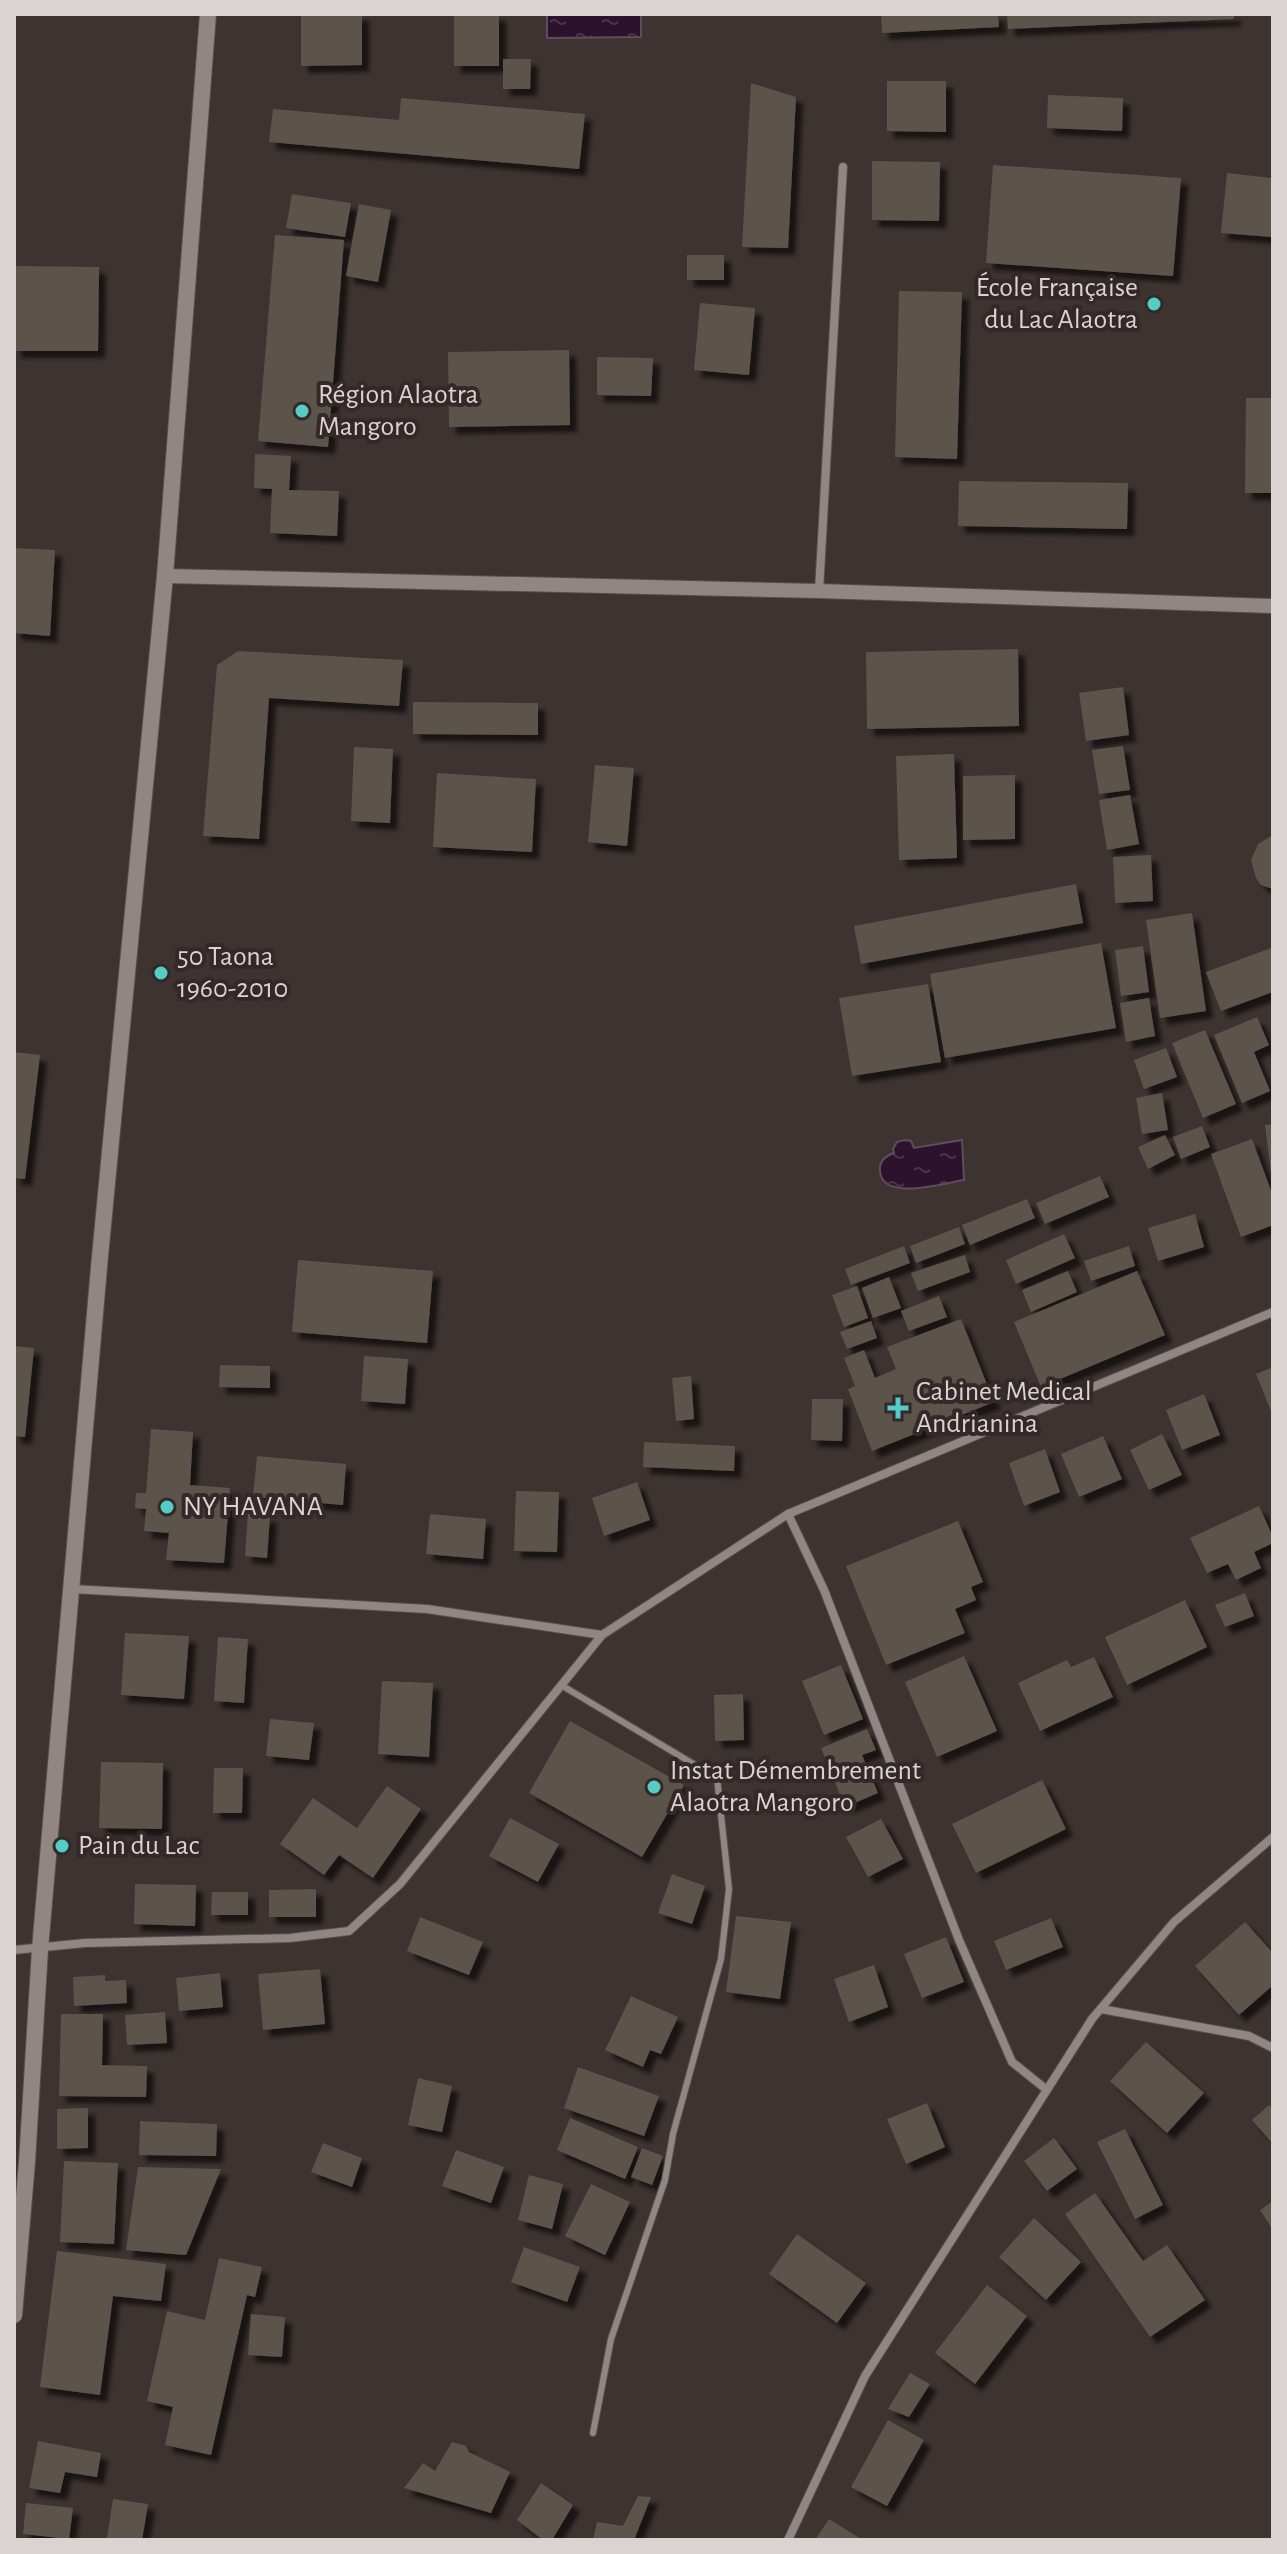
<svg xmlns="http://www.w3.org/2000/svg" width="1287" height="2554" viewBox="0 0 1287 2554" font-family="'Alegreya Sans',sans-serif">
<defs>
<pattern id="water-ripples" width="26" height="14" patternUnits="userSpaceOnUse" patternTransform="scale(2)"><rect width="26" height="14" fill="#2c122c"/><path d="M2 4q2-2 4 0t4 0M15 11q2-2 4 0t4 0" fill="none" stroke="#4a344a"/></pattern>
<filter id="shadow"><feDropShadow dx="7" dy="7" stdDeviation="2" flood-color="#0009"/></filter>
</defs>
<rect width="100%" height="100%" fill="#3d3331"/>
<g fill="url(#water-ripples)" stroke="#604c5e" stroke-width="2">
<polygon points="547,14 641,14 641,37 547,38"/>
<path d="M 904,1140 L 911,1141 L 914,1148 L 962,1140 L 964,1180 C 944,1183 882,1202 880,1171 C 879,1161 885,1156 894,1153 L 893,1149 L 897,1142 Z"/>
</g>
<g fill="#5b534c" filter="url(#shadow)">
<polygon points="301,14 362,14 362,65 301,66"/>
<rect x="454" y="14" width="45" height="52"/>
<polygon points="881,14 998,14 999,27 882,33"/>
<polygon points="1007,14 1234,14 1234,19 1008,29"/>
<polygon points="503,59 531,59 530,89 503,89"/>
<polygon points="887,81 946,81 946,132 887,131"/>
<polygon points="751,83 796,97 788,248 742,247"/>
<polygon points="1048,95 1123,98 1122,131 1047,128"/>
<polygon points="401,98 585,114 579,169 269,142 273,109 399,120"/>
<polygon points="872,161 940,162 939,221 872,220"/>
<polygon points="993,165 1181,178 1173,276 986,263"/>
<polygon points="1227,173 1273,178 1273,237 1221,233"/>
<polygon points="292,194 351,203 345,237 286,228"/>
<polygon points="359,204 391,210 378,282 346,276"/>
<polygon points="275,235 344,240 328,447 258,441"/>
<rect x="687" y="255" width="37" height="25"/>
<polygon points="14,266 99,267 98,351 14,351"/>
<polygon points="899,291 962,292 957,459 895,457"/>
<polygon points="700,303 755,308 749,375 694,370"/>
<polygon points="569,350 570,425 449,427 448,352"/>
<polygon points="597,357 653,358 651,396 597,395"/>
<polygon points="1246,398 1273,398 1273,493 1245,493"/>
<polygon points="255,454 291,456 289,490 339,491 337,536 270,533 272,489 254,488"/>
<polygon points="959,481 1128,483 1127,529 958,526"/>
<polygon points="14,548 55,550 50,636 14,633"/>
<polygon points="1018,649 1019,726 867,729 866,652"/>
<polygon points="238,651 403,660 399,706 269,698 259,839 203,836 217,665"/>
<polygon points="1123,687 1129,735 1086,741 1079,693"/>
<polygon points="413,702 538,703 538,735 413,734"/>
<polygon points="1123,746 1130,790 1099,794 1092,750"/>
<polygon points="354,747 393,749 390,823 351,821"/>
<polygon points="954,754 957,858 899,860 896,756"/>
<polygon points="595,765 634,768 627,846 588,842"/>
<polygon points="437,773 536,779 532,852 433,847"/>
<polygon points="1015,775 1015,839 963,840 963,776"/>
<polygon points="1130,795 1139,844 1107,850 1099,800"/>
<polygon points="1273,835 1273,889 1261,885 1256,878 1251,860 1258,844"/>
<polygon points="1151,855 1153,901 1115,903 1113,857"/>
<polygon points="1076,884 1083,923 861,964 854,926"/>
<polygon points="1192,913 1206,1011 1160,1018 1146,920"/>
<polygon points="1101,943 1116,1028 945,1058 930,974"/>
<polygon points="1143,946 1149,992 1121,996 1115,950"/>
<polygon points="1271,948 1273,992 1221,1011 1206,972"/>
<polygon points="928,984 941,1062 852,1076 839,998"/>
<polygon points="1149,998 1155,1036 1126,1042 1120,1003"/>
<polygon points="1257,1017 1269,1045 1254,1052 1270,1091 1242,1103 1214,1035"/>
<polygon points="1205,1030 1236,1104 1203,1118 1172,1043"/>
<polygon points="1166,1048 1177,1077 1144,1089 1134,1060"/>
<polygon points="14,1052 40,1055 25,1179 14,1178"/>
<polygon points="1162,1093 1168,1130 1142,1134 1136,1098"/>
<polygon points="1273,1124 1273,1172 1271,1173 1265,1125"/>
<polygon points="1202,1126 1210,1147 1181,1159 1173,1137"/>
<polygon points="1165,1135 1175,1155 1148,1169 1138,1147"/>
<polygon points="1252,1139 1273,1196 1273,1225 1241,1237 1211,1154"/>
<polygon points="1100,1176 1109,1197 1045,1224 1036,1203"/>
<polygon points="1027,1199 1035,1218 970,1245 962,1225"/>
<polygon points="1195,1214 1204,1247 1158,1261 1148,1228"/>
<polygon points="959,1227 965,1244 916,1263 910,1246"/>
<polygon points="1064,1234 1075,1258 1016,1284 1006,1260"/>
<polygon points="904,1246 910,1263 851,1285 845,1269"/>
<polygon points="1129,1246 1135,1266 1091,1281 1084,1261"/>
<polygon points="965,1255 970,1272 918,1291 911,1273"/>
<polygon points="298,1260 433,1271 427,1343 292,1332"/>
<polygon points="1068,1271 1077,1292 1031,1312 1022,1290"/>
<polygon points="1137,1271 1165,1335 1041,1387 1014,1322"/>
<polygon points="889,1277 901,1308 873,1318 862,1288"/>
<polygon points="857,1286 868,1318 844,1327 832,1295"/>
<polygon points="939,1296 947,1317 909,1331 901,1311"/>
<polygon points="961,1319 994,1402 872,1451 848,1389 855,1386 844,1358 864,1350 875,1378 896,1369 887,1347"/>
<polygon points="871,1321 877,1338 847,1349 840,1332"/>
<polygon points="14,1346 34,1348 25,1437 14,1436"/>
<polygon points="364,1356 408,1359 405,1404 361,1401"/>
<polygon points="220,1365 270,1366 270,1388 219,1387"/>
<polygon points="1273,1367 1273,1416 1256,1374"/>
<polygon points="691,1376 694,1419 676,1421 672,1378"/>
<polygon points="1204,1394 1220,1435 1182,1450 1166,1410"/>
<polygon points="812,1399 843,1399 842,1441 811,1440"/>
<polygon points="151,1429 193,1432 190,1485 230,1488 224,1563 166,1560 169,1533 144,1531 146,1509 135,1508 136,1493 146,1493"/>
<polygon points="1162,1434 1182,1475 1149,1490 1130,1450"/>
<polygon points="1103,1436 1122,1479 1079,1497 1061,1454"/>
<polygon points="644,1442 735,1446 734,1471 643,1467"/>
<polygon points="1045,1449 1060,1492 1024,1506 1009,1463"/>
<polygon points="257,1456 346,1464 343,1505 253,1497"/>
<polygon points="637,1482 650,1520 604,1536 592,1498"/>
<polygon points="516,1491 559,1492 557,1552 514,1551"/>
<polygon points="1259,1506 1273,1537 1273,1543 1254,1552 1261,1568 1236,1580 1228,1564 1207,1573 1190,1538"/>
<polygon points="248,1514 270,1516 267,1558 245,1556"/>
<polygon points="430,1514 486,1519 483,1559 426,1554"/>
<polygon points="958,1521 983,1582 971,1587 976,1600 955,1609 965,1633 886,1665 846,1566"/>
<polygon points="1245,1593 1254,1616 1225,1627 1215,1605"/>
<polygon points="1185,1600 1207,1647 1127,1685 1105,1637"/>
<polygon points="125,1633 189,1636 184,1699 121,1695"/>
<polygon points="218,1637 248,1639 244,1703 214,1701"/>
<polygon points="964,1656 997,1731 937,1757 905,1682"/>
<polygon points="1094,1657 1113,1697 1040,1731 1018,1683 1067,1660 1071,1667"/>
<polygon points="841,1665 863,1719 824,1735 802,1681"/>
<polygon points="382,1681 433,1683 429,1757 378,1754"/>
<polygon points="743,1694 744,1740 715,1741 714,1695"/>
<polygon points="270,1719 314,1723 309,1760 266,1756"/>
<polygon points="570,1721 684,1785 642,1857 529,1793"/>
<polygon points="867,1729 876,1750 862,1755 878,1793 845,1807 821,1748"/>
<polygon points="101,1762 163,1763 162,1829 99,1828"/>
<polygon points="214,1768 243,1768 242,1813 213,1813"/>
<polygon points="1042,1780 1066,1829 976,1873 952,1824"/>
<polygon points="387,1786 421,1809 373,1878 339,1855 324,1875 280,1844 313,1798 357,1828"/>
<polygon points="510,1818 559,1844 538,1882 489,1856"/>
<polygon points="881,1819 903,1859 868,1877 846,1837"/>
<polygon points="672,1874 705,1886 692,1924 658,1913"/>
<polygon points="135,1884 196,1885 195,1926 134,1924"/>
<polygon points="316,1889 316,1917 269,1917 269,1890"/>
<polygon points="212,1892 248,1892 248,1915 211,1915"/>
<polygon points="736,1916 791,1922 780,1999 726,1992"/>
<polygon points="420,1917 483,1942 469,1975 407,1951"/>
<polygon points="1051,1918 1063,1947 1006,1970 994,1941"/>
<polygon points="1245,1922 1273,1953 1273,1985 1239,2015 1195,1966"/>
<polygon points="946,1937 964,1982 922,1998 904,1954"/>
<polygon points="874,1965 888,2007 849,2022 834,1979"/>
<polygon points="320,1969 325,2024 263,2030 258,1974"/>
<polygon points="220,1973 223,2007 179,2011 176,1978"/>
<polygon points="105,1975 105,1981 126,1980 127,2003 74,2006 73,1977"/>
<polygon points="631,1996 678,2017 661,2054 650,2050 643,2067 605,2050"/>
<polygon points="165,2012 167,2043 127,2045 125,2015"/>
<polygon points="61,2014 103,2014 102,2065 147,2066 146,2097 59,2096"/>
<polygon points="1146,2042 1204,2093 1167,2133 1110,2081"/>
<polygon points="578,2067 659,2096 644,2136 564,2108"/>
<polygon points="418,2078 452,2086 442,2132 408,2125"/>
<polygon points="927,2103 945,2147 906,2164 887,2119"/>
<polygon points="1269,2105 1273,2109 1273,2144 1252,2120"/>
<polygon points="88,2108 88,2148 57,2149 57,2109"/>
<polygon points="570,2118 638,2147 625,2179 557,2150"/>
<polygon points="140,2121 217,2124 216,2156 139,2155"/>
<polygon points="1125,2129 1163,2205 1135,2219 1097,2142"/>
<polygon points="1054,2138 1077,2169 1047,2191 1024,2161"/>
<polygon points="323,2143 362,2158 352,2187 311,2172"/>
<polygon points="642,2148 663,2156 652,2185 631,2177"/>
<polygon points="456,2150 504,2167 491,2203 442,2186"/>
<polygon points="64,2161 118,2163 114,2244 60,2242"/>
<polygon points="138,2167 221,2169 186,2255 126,2250"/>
<polygon points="529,2175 563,2184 552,2229 518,2220"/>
<polygon points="591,2184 630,2202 605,2255 565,2236"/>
<polygon points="1095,2193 1143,2261 1167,2245 1205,2300 1150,2337 1065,2214"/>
<polygon points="1273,2201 1273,2230 1260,2210"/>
<polygon points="1034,2218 1081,2262 1046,2300 999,2257"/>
<polygon points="797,2234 866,2283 837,2323 769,2274"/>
<polygon points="524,2247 580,2267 567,2302 511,2282"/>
<polygon points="57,2251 166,2264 161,2301 113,2296 100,2395 40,2387"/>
<polygon points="219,2258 262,2267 255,2297 247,2295 211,2455 165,2445 173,2407 147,2401 167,2311 205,2320"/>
<polygon points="987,2285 1027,2316 975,2384 935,2353"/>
<polygon points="251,2314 285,2317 282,2357 248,2355"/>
<polygon points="910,2373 930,2384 909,2417 888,2409"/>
<polygon points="888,2420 924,2440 887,2506 851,2487"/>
<polygon points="38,2441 101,2453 97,2477 65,2472 60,2493 29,2488"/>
<polygon points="452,2442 466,2446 469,2452 510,2472 491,2513 404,2488 423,2463 435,2471"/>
<polygon points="541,2483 573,2505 552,2540 543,2540 517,2520"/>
<polygon points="638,2496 651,2497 634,2540 593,2540 597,2522 623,2526"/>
<polygon points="113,2499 148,2504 142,2540 107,2538"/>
<polygon points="26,2503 73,2508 69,2539 23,2534"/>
<polygon points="829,2519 863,2540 815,2540"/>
</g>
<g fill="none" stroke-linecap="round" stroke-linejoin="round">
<defs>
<polyline id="service" points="561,1685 717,1778 729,1889 721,1959 673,2134 665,2180 611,2339 593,2433"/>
<g id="minor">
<polyline points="819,591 843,167"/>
<polyline points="788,1514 824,1590 959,1940 1012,2062 1047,2090"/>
<polyline points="72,1589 427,1609 602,1635 788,1514 1273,1312"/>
<polyline points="14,1950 85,1943 290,1938 349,1931 400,1884 602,1635"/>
<polyline points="1101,2009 1249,2036 1273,2048"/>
<polyline points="788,2540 865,2376 1092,2019 1174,1922 1273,1837"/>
</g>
<polyline id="tertiary" points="165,576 819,591 1273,606"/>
<polyline id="secondary" points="14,2315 27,2162 40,1949 99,1267 165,576 208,14"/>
</defs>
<use href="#service" stroke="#574f4d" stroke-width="8"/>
<use href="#minor" stroke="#574f4d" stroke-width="10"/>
<use href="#tertiary" stroke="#574f4d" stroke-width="16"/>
<use href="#secondary" stroke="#574f4d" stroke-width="18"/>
<use href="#service" stroke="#928684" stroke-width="6"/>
<use href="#minor" stroke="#928684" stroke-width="8"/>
<use href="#tertiary" stroke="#928684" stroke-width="14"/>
<use href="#secondary" stroke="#928684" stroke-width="16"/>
</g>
<g fill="#54cdc7" stroke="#332928" stroke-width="3">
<circle cx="1154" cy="304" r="8"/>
<circle cx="302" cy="411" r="8"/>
<circle cx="161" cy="973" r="8"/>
<path d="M894 1396h8v8h8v8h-8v8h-8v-8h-8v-8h8z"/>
<circle cx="167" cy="1507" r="8"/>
<circle cx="654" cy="1787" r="8"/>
<circle cx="62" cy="1846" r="8"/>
</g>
<g text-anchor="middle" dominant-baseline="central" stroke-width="8" stroke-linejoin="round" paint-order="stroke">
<g font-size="28" fill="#d9d3d2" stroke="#332928" text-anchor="start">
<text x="1138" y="288" text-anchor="end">École Française<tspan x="1138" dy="32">du Lac Alaotra</tspan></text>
<text x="318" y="395">Région Alaotra<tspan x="318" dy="32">Mangoro</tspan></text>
<text x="177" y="957">50 Taona<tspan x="177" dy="32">1960-2010</tspan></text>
<text x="916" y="1392">Cabinet Medical<tspan x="916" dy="32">Andrianina</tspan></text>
<text x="183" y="1507">NY HAVANA</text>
<text x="670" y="1771">Instat Démembrement<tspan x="670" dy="32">Alaotra Mangoro</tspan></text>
<text x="78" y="1846">Pain du Lac</text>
</g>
</g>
<rect width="1287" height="2554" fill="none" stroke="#d9d3d2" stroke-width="32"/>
</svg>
